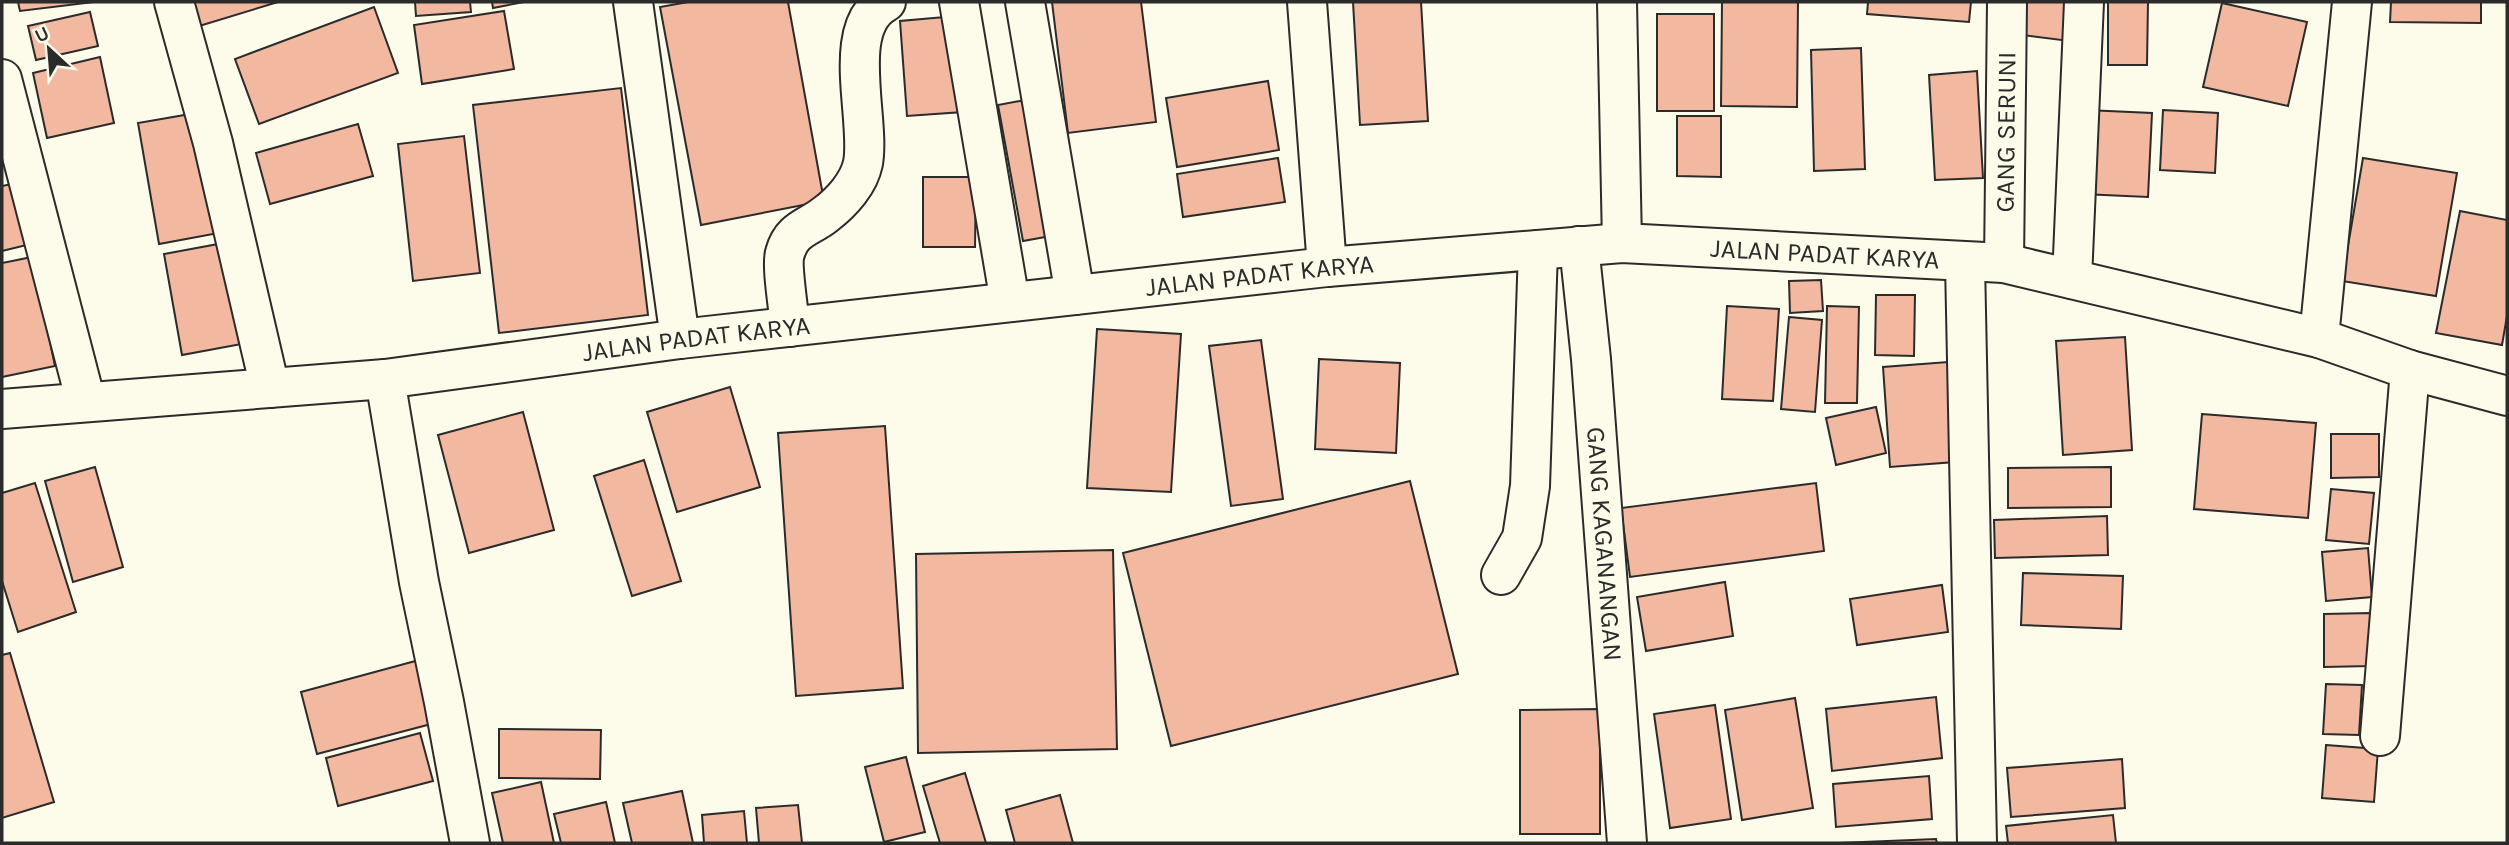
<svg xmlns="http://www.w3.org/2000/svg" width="2509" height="845" viewBox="0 0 2509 845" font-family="Karla,sans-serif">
<rect width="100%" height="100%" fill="#fdfbea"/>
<g fill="#f2b8a0" stroke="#2b2b2b" stroke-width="2">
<polygon points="18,2 94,2 20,11"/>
<polygon points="188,2 278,2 196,27"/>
<polygon points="415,2 470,2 471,12 416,16"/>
<polygon points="492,2 524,2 493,8"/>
<polygon points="688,2 788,2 824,201 701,225 660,7"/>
<polygon points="1052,2 1141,2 1156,122 1068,133"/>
<polygon points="1353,2 1421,2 1428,121 1360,125"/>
<polygon points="1722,2 1798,2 1797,107 1721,106"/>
<polygon points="1868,2 1971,2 1969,22 1867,14"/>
<polygon points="2020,2 2074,2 2069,41 2015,34"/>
<polygon points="2108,2 2148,2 2147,65 2108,65"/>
<polygon points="2391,2 2481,2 2481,23 2390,22"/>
<polygon points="2222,3 2307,22 2288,106 2203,87"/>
<polygon points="374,7 398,73 259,124 235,59"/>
<polygon points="504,11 514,69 422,84 414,25"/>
<polygon points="90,12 98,46 36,60 28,26"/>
<rect x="1657" y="14" width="57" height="97"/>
<polygon points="956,16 963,112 907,116 900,21"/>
<polygon points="1861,48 1865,169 1814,171 1811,50"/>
<polygon points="100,57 114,123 47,138 33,73"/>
<polygon points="1977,71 1983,178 1935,180 1929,75"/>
<polygon points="1268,81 1279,150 1177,167 1166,98"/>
<polygon points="621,88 648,315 499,333 473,105"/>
<polygon points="1036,98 1062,234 1023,241 998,105"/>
<polygon points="2086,110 2152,113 2148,197 2082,194"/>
<polygon points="2163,110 2218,113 2215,173 2160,170"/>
<polygon points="202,112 224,232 159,244 138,123"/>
<polygon points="1677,116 1721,116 1721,177 1677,176"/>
<polygon points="358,124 373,176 270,204 256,153"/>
<polygon points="464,136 480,273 413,281 398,144"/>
<polygon points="1278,158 1285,202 1183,217 1177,174"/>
<polygon points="2363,158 2457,173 2436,296 2342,281"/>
<polygon points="923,177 976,177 975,247 923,247"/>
<polygon points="21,182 35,243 2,251 2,186"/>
<polygon points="2460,211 2507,220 2507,316 2502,345 2436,333"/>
<polygon points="229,242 247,343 182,355 164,254"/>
<polygon points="32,257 55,366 2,377 2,263"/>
<polygon points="1821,280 1823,311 1790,313 1789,281"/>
<polygon points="1876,295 1915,295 1914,356 1875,355"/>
<polygon points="1727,306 1779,309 1773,401 1722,399"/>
<polygon points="1827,306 1859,307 1857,403 1825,403"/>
<polygon points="1789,317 1822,320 1815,412 1781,409"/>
<polygon points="1097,329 1181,334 1171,492 1087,488"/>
<polygon points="2125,337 2132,450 2063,455 2056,341"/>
<polygon points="1261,340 1283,499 1231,506 1209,346"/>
<polygon points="1319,359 1400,363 1396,453 1315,449"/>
<polygon points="1948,362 1955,462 1890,467 1883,367"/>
<polygon points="730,387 760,487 677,512 647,412"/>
<polygon points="1876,407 1886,453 1836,465 1826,418"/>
<polygon points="523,412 554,530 469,553 438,435"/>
<polygon points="2202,414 2316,423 2308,518 2194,509"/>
<polygon points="885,426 903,688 796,696 778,433"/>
<polygon points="2331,434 2379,434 2379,477 2331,478"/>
<polygon points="644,460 681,581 632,596 594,476"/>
<polygon points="95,467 123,567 73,582 45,481"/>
<polygon points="2111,467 2111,507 2008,508 2008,468"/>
<polygon points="1410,481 1458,674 1171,746 1123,553"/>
<polygon points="35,483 76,612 18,632 2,581 2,493"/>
<polygon points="1816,483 1824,551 1630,577 1621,508"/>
<polygon points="2331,489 2374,493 2369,544 2326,540"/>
<polygon points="2107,516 2108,555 1995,558 1994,520"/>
<polygon points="2368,548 2372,597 2326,601 2322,552"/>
<polygon points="1113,550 1117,749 918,753 916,554"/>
<polygon points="2023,573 2123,576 2121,629 2021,625"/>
<polygon points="1725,582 1733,636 1646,651 1637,597"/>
<polygon points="1942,585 1948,632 1857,645 1850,599"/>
<polygon points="2370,613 2370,666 2324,667 2324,614"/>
<polygon points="10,653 54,802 2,818 2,655"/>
<polygon points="419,660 435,723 317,754 301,692"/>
<polygon points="2326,684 2362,685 2359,735 2323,734"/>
<polygon points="1936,697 1942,758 1832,771 1826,709"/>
<polygon points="1795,698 1813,808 1742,820 1725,710"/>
<polygon points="1715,705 1731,819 1670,828 1654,714"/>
<polygon points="1600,709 1600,834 1520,834 1520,710"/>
<polygon points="499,729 601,730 600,779 499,778"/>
<polygon points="420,733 433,781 338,806 326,758"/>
<polygon points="2326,745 2378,749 2374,802 2322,798"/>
<polygon points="906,757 925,832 884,842 865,767"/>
<polygon points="2122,759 2125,808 2011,817 2007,768"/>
<polygon points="965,773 986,843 940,843 923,786"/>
<polygon points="1929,776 1932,819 1836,827 1833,784"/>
<polygon points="541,782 554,843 503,843 492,793"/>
<polygon points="682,791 693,843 632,843 623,803"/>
<polygon points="1060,795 1073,843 1015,843 1006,810"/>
<polygon points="606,802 615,843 561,843 554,814"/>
<polygon points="798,805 802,843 759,843 756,808"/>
<polygon points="744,811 747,843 704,843 702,815"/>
<polygon points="2113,815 2116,843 2008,843 2006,826"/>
<polygon points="1936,839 1937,843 1838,843"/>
</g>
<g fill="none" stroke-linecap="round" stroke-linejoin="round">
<defs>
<g id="minor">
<polyline points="174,2 213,143 270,388"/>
<polyline points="633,2 680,339"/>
<polyline points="959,2 1010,302"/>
<polyline points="1025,2 1075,295"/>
<polyline points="1307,2 1327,267"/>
<polyline points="1617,2 1622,243"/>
<polyline points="2,79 86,402"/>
<path id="s1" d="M 1579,246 L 1591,359 L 1627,843"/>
<polyline points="1965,263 1977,843"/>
<path id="s2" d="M 2004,263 L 2007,2"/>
<polyline points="2072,279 2084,2"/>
<path d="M 790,327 C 789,311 781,265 785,253 C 792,228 809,228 826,214 C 842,202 859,183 863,163 C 871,119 839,26 886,2"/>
<polyline points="2319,338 2352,2"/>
<polyline points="385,379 419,582 444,702 470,843"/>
<path id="s3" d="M 2,409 L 385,379 L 680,339 L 1327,267 L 1622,243 L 2004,263 L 2319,338 L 2410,370 L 2507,396"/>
<polyline points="1501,575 1522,538 1530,486 1538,250"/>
<polyline points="2380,736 2410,370"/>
</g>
</defs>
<use href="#minor" stroke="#2b2b2b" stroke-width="42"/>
<use href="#minor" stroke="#fdfbea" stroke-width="38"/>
</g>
<g text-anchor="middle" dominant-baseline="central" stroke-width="5" stroke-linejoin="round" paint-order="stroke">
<g font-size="26" fill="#2b2b2b" stroke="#fdfbea">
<text stroke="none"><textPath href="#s2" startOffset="131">GANG SERUNI</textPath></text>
<text stroke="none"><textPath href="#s3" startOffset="1832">JALAN PADAT KARYA</textPath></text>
<text stroke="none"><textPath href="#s3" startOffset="1265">JALAN PADAT KARYA</textPath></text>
<text stroke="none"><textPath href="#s3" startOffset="698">JALAN PADAT KARYA</textPath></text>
<text stroke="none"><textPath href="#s1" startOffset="299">GANG KAGANANGAN</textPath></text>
</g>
</g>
<rect width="2509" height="845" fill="none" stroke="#2b2b2b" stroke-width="7"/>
<g transform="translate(49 49) rotate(334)" stroke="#fdfbea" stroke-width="5" paint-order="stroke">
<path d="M0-5L12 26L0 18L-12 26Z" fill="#2b2b2b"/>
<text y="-10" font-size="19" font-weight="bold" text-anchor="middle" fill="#2b2b2b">U</text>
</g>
</svg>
